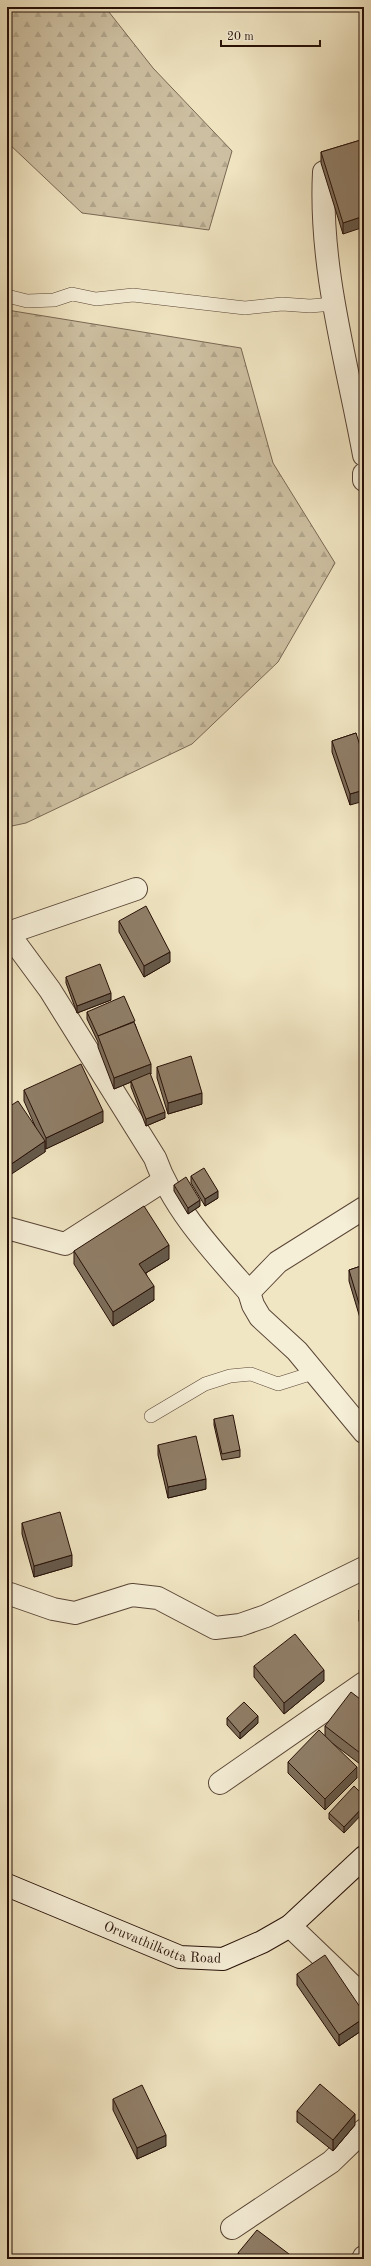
<svg xmlns="http://www.w3.org/2000/svg" width="371" height="2266" viewBox="0 0 371 2266" font-family="'Old Standard TT',serif">
<defs>
<pattern id="forest-firs" width="22" height="20" patternUnits="userSpaceOnUse"><rect width="22" height="20" fill="#cec1a3"/><path d="M5 1l3.5 6h-7zM16 11l3.5 6h-7z" fill="#b1a58b"/></pattern>
</defs>
<rect width="100%" height="100%" fill="#f1e6c3"/>
<filter id="stains"><feTurbulence type="fractalNoise" baseFrequency=".005" numOctaves="4"/><feColorMatrix values="0 0 0 0 .2 0 0 0 0 .09 0 0 0 0 .02 0 0 0 .5 -.17"/></filter>
<radialGradient id="worn" r=".72"><stop offset=".6" stop-color="#630" stop-opacity="0"/><stop offset="1" stop-color="#630" stop-opacity=".3"/></radialGradient>
<g fill="url(#forest-firs)" stroke="#7a6855">
<polygon points="7,7 105,7 153,68 232,151 209,230 82,213 7,142"/>
<polygon points="7,310 241,348 273,463 335,563 278,662 192,744 26,823 7,827"/>
</g>
<g fill="none" stroke-linecap="round" stroke-linejoin="round">
<defs>
<g id="lane">
<polyline points="7,296 27,301 54,300 72,294 96,299 133,295 245,308 282,304 310,306 333,304"/>
<polyline points="151,1416 205,1384 230,1376 251,1374 278,1384 316,1372"/>
</g>
<g id="street">
<path d="M 324,172 C 319,268 347,362 364,455"/>
<polyline points="364,474 364,480"/>
<path d="M 136,889 L 8,933 L 50,990 L 155,1158 C 173,1209 214,1252 249,1292"/>
<polyline points="364,1208 278,1262 249,1292 253,1305 260,1317 297,1351 364,1432"/>
<polyline points="7,1228 65,1244 163,1181"/>
<polyline points="7,1595 10,1594 53,1609 75,1613 132,1595 158,1598 215,1628 240,1625 266,1616 364,1568"/>
<polyline points="220,1783 364,1683"/>
<polyline points="290,1926 364,1997"/>
<polyline points="232,2228 331,2162 364,2130"/>
<polyline points="363,2259 364,2257"/>
</g>
<g id="secondary">
<path id="s1" d="M 7,1885 L 180,1957 L 223,1959 L 262,1942 L 290,1926 L 364,1857"/>
</g>
</defs>
<use href="#lane" stroke="#594536" stroke-width="14"/>
<use href="#street" stroke="#594536" stroke-width="24"/>
<use href="#secondary" stroke="#260f07" stroke-width="24"/>
<use href="#lane" stroke="#f6efd8" stroke-width="13"/>
<use href="#street" stroke="#f6efd8" stroke-width="22"/>
<use href="#secondary" stroke="#f6efd8" stroke-width="22"/>
</g>
<g fill="#7c6d5a" stroke="#260f07">
<polygon points="364,139 343,234 321,163 321,152"/>
<polygon points="356,733 350,805 332,752 332,741"/>
<polygon points="119,921 170,962 144,977 119,932"/>
<polygon points="66,977 111,1000 77,1013 66,983"/>
<polygon points="87,1012 135,1024 151,1074 150,1075 165,1118 146,1126 131,1087 131,1082 114,1089 98,1047 98,1042 87,1019"/>
<polygon points="157,1067 202,1104 168,1114 157,1078"/>
<polygon points="24,1090 103,1122 45,1149 45,1152 35,1126 24,1101"/>
<polygon points="191,1176 218,1198 205,1206 191,1183"/>
<polygon points="174,1185 200,1206 188,1214 174,1191"/>
<polygon points="74,1251 169,1259 146,1273 154,1300 113,1326 74,1264"/>
<polygon points="364,1265 364,1317 360,1318 349,1281 349,1270"/>
<polygon points="214,1419 240,1450 240,1457 222,1460 214,1425"/>
<polygon points="158,1445 206,1489 168,1498 158,1455"/>
<polygon points="22,1523 72,1566 34,1577 22,1534"/>
<polygon points="364,1607 364,1629 359,1621 359,1610"/>
<polygon points="254,1666 324,1681 284,1714 254,1677"/>
<polygon points="364,1702 364,1767 332,1743 357,1778 325,1810 288,1773 288,1762 325,1736 325,1726"/>
<polygon points="227,1718 258,1723 240,1739 227,1725"/>
<polygon points="364,1796 344,1833 329,1819 329,1813"/>
<polygon points="297,1974 364,2013 364,2029 339,2046 297,1985"/>
<polygon points="113,2099 166,2146 137,2159 113,2110"/>
<polygon points="297,2111 355,2125 333,2151 297,2122"/>
<polygon points="238,2253 293,2259 238,2259"/>
</g>
<g fill="#65594a" stroke="#260f07">
<polygon points="364,216 364,227 343,234 343,223"/>
<polygon points="364,790 364,801 350,805 350,794"/>
<polygon points="170,952 170,962 144,977 144,966"/>
<polygon points="111,993 111,1000 77,1013 77,1006"/>
<polygon points="151,1064 151,1074 131,1082 131,1081 131,1082 114,1089 114,1078"/>
<polygon points="202,1093 202,1104 168,1114 168,1103"/>
<polygon points="103,1111 103,1122 46,1149 46,1138"/>
<polygon points="165,1112 165,1118 146,1126 146,1119"/>
<polygon points="45,1141 45,1152 7,1177 7,1167"/>
<polygon points="218,1191 218,1198 205,1206 205,1199"/>
<polygon points="200,1200 200,1206 188,1214 188,1208"/>
<polygon points="169,1245 169,1259 139,1277 139,1264"/>
<polygon points="154,1286 154,1300 113,1326 113,1312"/>
<polygon points="364,1306 364,1317 360,1318 360,1307"/>
<polygon points="206,1479 206,1489 168,1498 168,1487"/>
<polygon points="72,1555 72,1566 34,1577 34,1566"/>
<polygon points="324,1670 324,1681 284,1714 284,1703"/>
<polygon points="258,1716 258,1723 240,1739 240,1733"/>
<polygon points="357,1767 357,1778 325,1810 325,1799"/>
<polygon points="364,1806 364,1812 344,1833 344,1827"/>
<polygon points="364,2018 364,2029 339,2046 339,2035"/>
<polygon points="355,2114 355,2125 333,2151 333,2140"/>
<polygon points="166,2135 166,2146 137,2159 137,2148"/>
</g>
<g fill="#907f69" stroke="#260f07">
<polygon points="364,139 364,216 343,223 321,152"/>
<polygon points="356,733 364,758 364,790 350,794 332,741"/>
<polygon points="146,906 170,952 144,966 119,921"/>
<polygon points="100,964 111,993 77,1006 66,977"/>
<polygon points="124,996 135,1021 98,1036 87,1012"/>
<polygon points="134,1022 151,1064 114,1078 98,1036"/>
<polygon points="191,1056 202,1093 168,1103 157,1067"/>
<polygon points="81,1064 103,1111 46,1138 24,1090"/>
<polygon points="150,1073 165,1112 146,1119 131,1081"/>
<polygon points="18,1101 45,1141 7,1167 7,1108"/>
<polygon points="204,1168 218,1191 205,1199 191,1176"/>
<polygon points="186,1177 200,1200 188,1208 174,1185"/>
<polygon points="144,1206 169,1245 139,1264 154,1286 113,1312 74,1251"/>
<polygon points="364,1265 364,1306 360,1307 349,1270"/>
<polygon points="233,1415 240,1450 222,1454 214,1419"/>
<polygon points="196,1436 206,1479 168,1487 158,1445"/>
<polygon points="60,1512 72,1555 34,1566 22,1523"/>
<polygon points="364,1607 364,1618 359,1610"/>
<polygon points="295,1634 324,1670 284,1703 254,1666"/>
<polygon points="351,1692 364,1702 364,1756 325,1726"/>
<polygon points="244,1702 258,1716 240,1733 227,1718"/>
<polygon points="319,1730 357,1767 325,1799 288,1762"/>
<polygon points="354,1786 364,1796 364,1806 344,1827 329,1813"/>
<polygon points="325,1955 364,2013 364,2018 339,2035 297,1974"/>
<polygon points="320,2084 355,2114 333,2140 297,2111"/>
<polygon points="142,2085 166,2135 137,2148 113,2099"/>
<polygon points="257,2230 293,2257 292,2259 246,2259 238,2253"/>
</g>
<g text-anchor="middle" dominant-baseline="central" stroke-width="3" stroke-linejoin="round" paint-order="stroke">
<g font-size="14" fill="#260f07" stroke="#f6efd8">
<text stroke="none"><textPath href="#s1" startOffset="167">Oruvathilkotta Road</textPath></text>
</g>
</g>
<rect width="371" height="2266" fill="none" stroke="#f1e6c3" stroke-width="24"/>
<rect x="8" y="8" width="355" height="2250" fill="none" stroke="#260f07" stroke-width="2"/>
<rect x="12" y="12" width="347" height="2242" fill="none" stroke="#260f07"/>
<path d="M221 40v6h99v-6" fill="none" stroke="#260f07" stroke-width="2"/>
<text x="227" y="40" font-size="12" fill="#260f07" stroke="#f6efd8" stroke-width="3" paint-order="stroke">20 m</text>
<rect width="100%" height="100%" filter="url(#stains)"/>
<rect width="100%" height="100%" fill="url(#worn)"/>
</svg>
